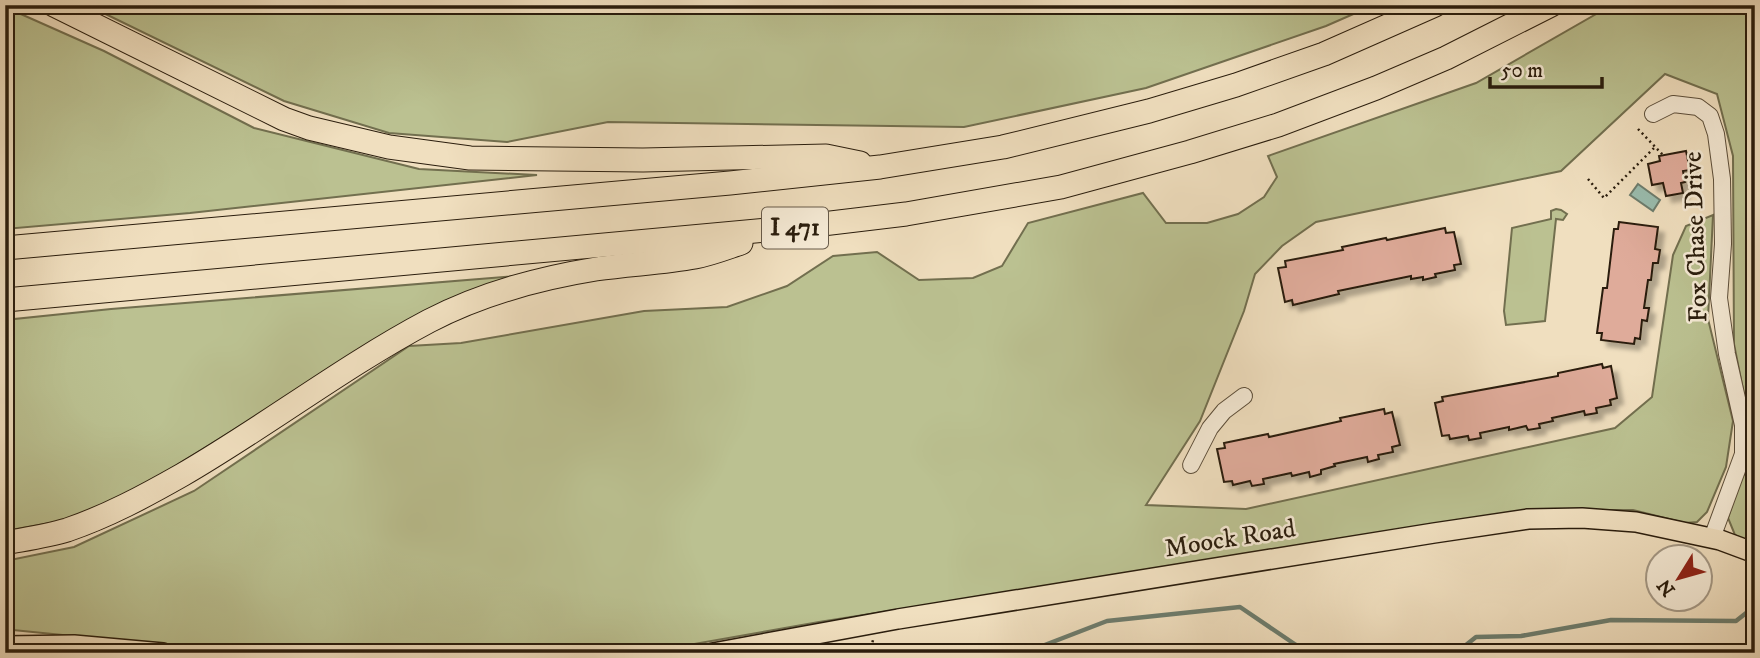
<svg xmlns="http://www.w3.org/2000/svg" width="1760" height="658" viewBox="0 0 1760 658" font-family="'IM FELL DW Pica',serif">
<defs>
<filter id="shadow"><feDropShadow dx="6" dy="6" stdDeviation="2" flood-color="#0004"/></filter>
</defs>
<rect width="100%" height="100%" fill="#f0dfbf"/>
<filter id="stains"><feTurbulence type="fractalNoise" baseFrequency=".00286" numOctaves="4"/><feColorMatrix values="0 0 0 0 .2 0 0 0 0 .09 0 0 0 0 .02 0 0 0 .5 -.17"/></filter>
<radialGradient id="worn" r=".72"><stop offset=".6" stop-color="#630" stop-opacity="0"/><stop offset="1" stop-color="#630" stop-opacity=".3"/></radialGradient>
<g fill="#bbc191" stroke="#726f4f" stroke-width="2">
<polygon points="87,5 1374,5 1326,26 1146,88 964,127 608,122 507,142 389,133 284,101"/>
<polygon points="1612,5 1755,5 1755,450 1753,450 1747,410 1734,344 1733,156 1717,94 1665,74 1561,171 1316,222 1282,246 1255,274 1244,311 1200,421 1146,505 1246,509 1615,428 1652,397 1673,255 1686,226 1713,215 1708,319 1733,421 1726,467 1707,512 1697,522 1685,523 1633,510 1564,510 1208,561 819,622 643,653 242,653 13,630 5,630 5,561 74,547 194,491 409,346 461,343 644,311 727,307 787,286 833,256 877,252 919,280 973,278 1002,266 1028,223 1143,193 1166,223 1207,223 1238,214 1264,197 1277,177 1268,156 1476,83"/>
<polygon points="5,7 104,51 254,128 419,169 537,175 190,213 5,229"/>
<polygon points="1556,209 1561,210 1567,214 1563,220 1556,219 1545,321 1506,325 1504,311 1512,228 1551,219 1551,211"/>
<polygon points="517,276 381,339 138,489 67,520 5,531 5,320 111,309"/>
<polygon points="1755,470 1755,545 1735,535 1728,518 1741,476"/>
</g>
<polygon fill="#9abdaf" stroke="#6d7d6e" stroke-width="2" points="1638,184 1660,200 1653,211 1630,195"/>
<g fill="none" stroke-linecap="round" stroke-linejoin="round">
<g stroke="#6d7d6e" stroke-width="4.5">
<polyline points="1024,653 1107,621 1240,607 1296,645 1322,653"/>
<polyline points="1456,653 1476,637 1521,636 1611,620 1736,621 1755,606"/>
</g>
</g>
<g fill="#dfab9a" stroke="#2a1d0d" stroke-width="2" filter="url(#shadow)">
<polygon points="1686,151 1690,170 1683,171 1685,182 1681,183 1683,193 1666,196 1663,183 1652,185 1648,164 1660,161 1659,156"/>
<polygon points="1619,222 1658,227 1655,249 1660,250 1658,263 1653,263 1651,280 1648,280 1644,308 1649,308 1647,321 1642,320 1640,339 1635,338 1634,344 1601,340 1602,333 1597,333 1603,288 1607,288 1614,229 1618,229"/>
<polygon points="1445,228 1446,233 1454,232 1461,264 1454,265 1455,270 1435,274 1436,277 1423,280 1423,277 1411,279 1411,276 1338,291 1339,294 1293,305 1292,300 1285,302 1278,268 1286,267 1285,261 1343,250 1342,247 1386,238 1387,240"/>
<polygon points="1602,364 1603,368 1611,366 1617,398 1610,400 1611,405 1596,408 1597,413 1585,415 1584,411 1552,418 1553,421 1539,424 1540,428 1528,430 1526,426 1509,430 1509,427 1480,433 1481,438 1469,440 1468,436 1450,439 1449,435 1442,436 1435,403 1443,401 1442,397 1558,376 1558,373"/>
<polygon points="1384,409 1385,414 1392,412 1400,445 1392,447 1393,452 1378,455 1379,459 1368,462 1367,457 1334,464 1335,466 1321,470 1321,474 1310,477 1309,472 1292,476 1291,473 1263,479 1264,484 1252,486 1250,481 1233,485 1232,481 1224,482 1217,449 1225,448 1224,443 1268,434 1269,437 1341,421 1340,418"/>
</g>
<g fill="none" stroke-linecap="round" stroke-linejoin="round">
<defs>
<g id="minor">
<polyline points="1653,114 1673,104 1698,107 1710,116 1716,134 1722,179 1723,244 1719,298 1727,354 1743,425 1743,454 1712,538"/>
<polyline points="1191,465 1210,428 1224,411 1244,396"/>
</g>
<g id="major">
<polyline points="5,646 74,645 163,653"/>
<polyline points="713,653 898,619 1434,533 1528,519 1582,518 1636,522 1720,540 1755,553"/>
</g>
<g id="highway">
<polyline points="54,5 284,119 309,128 389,147 470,158 643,160 826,156 860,163"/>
<polyline points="5,248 730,183 880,167 1003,147 1149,111 1236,85 1324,54 1435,5"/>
<polyline points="5,300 789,228 906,214 1061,187 1190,152 1278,125 1376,88 1446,58 1551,5"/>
<path d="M 5,543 C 26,539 47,536 67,530 C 108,516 145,496 182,475 C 265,427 344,366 429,321 C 479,295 540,278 596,269 C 629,264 663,263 695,257 C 711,254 726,248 741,243"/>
</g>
</defs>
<use href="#minor" stroke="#5c4e3a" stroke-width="18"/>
<use href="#major" stroke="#2a1d0d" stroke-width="22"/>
<use href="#highway" stroke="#2a1d0d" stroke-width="25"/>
<g stroke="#2a1d0d" stroke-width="2.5" stroke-dasharray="2 3.5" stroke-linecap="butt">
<polyline points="1638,129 1663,155"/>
<polyline points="1588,179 1604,198 1655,147"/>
<polyline points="870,653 873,640"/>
</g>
<use href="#minor" stroke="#f5ead5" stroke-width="16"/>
<use href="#major" stroke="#f0dfbf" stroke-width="19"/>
<use href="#highway" stroke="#f0dfbf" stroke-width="23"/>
</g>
<g text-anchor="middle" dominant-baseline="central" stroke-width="5" stroke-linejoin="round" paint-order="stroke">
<rect fill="#f5ead5" stroke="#675a49" stroke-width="2" x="762" y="207.5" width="66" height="41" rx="5"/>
<g font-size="24" font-weight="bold" fill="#2a1d0d">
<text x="795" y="228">I 471</text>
</g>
<g font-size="26" fill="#2a1d0d" stroke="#f5ead5">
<text transform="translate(1696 237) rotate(-92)">Fox Chase Drive</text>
<text transform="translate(1230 539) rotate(-9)">Moock Road</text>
</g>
</g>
<rect width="1760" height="658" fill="none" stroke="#f0dfbf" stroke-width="28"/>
<rect x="7" y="7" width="1746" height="644" fill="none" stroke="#2a1d0d" stroke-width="3.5"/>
<rect x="14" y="14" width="1732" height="630" fill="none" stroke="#2a1d0d" stroke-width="2"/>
<g transform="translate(1679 578) rotate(233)"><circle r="33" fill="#f5ead5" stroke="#a49885" stroke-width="2"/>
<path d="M0-5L12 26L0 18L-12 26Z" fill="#8f2418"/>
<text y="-10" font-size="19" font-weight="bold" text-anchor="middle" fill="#2a1d0d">N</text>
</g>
<path d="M1490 77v10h112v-10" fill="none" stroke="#2a1d0d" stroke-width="3.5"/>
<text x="1501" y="77" font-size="21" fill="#2a1d0d" stroke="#f5ead5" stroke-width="5" paint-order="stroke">50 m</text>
<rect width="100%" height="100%" filter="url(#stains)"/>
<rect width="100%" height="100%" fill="url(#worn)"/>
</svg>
